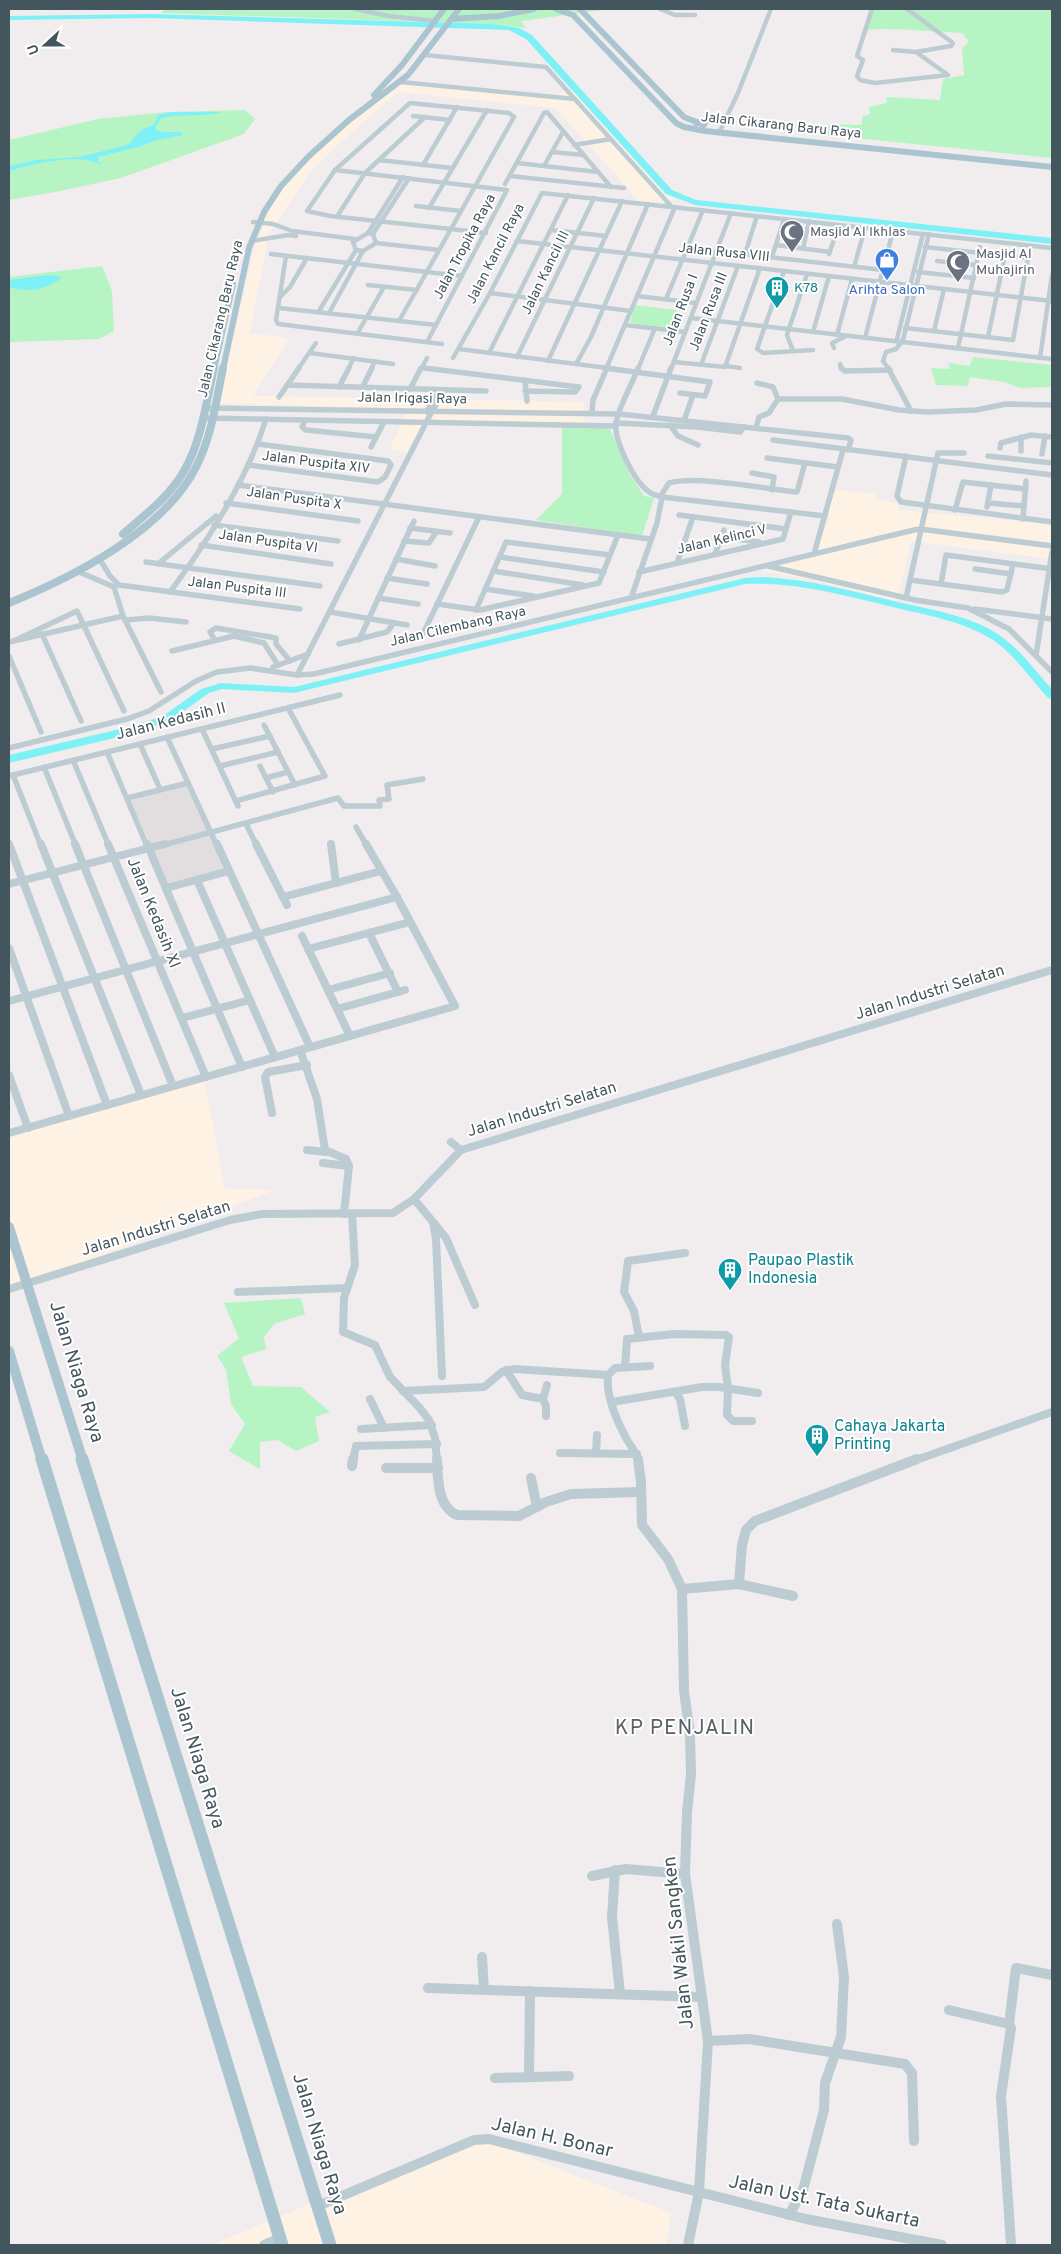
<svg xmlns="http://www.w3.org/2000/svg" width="1061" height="2254" viewBox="0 0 1061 2254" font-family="Overpass,sans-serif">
<rect width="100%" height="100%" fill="#f1edee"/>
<g fill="#fef2e4">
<polygon points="400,80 557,96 564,91 572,90 665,194 676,200 653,202 639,201 556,108 398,92 333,149 309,174 269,233 250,333 289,338 253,396 584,402 585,427 427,426 413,453 390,449 408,409 218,403 255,247 272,203 305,160"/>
<polygon points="833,490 877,494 876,499 897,503 899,510 1052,524 1052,559 911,541 897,601 808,579 761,571 822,554 817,548 825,529"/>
<polygon points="204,1078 225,1189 275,1190 9,1290 9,1136"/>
<polygon points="474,2136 671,2213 666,2245 211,2245"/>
</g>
<polygon fill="#e2dee0" points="187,784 225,869 168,883 129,798"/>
<g fill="#b6f4c4">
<polygon points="166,9 611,9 521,21 526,28 492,24 161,13"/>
<path d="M 872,9 L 1052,9 L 1052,158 L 825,135 L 830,124 L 862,125 L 862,117 L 870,114 L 869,107 L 887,103 L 886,97 L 940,100 L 943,79 L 964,75 L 962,48 L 969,42 L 962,33 C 929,32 897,27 864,30 Z"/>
<polygon points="245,110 255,119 244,134 121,178 50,193 9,200 9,140 98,119 168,112"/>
<polygon points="102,266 112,291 114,331 99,339 9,342 9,277"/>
<polygon points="635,305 677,310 670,328 630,323"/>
<polygon points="973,357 1052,365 1052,387 1020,388 1004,382 970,377 968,386 936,385 931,368 950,369 948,363 970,366"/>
<polygon points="562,427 609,427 629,473 644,496 654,498 642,536 536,520 562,494"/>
<polygon points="301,1298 305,1314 274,1324 264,1337 266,1349 241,1357 253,1386 301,1387 330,1412 315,1417 319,1441 296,1451 278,1440 260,1442 260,1469 229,1451 245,1424 231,1404 226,1369 217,1356 239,1338 224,1303"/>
</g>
<g fill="#7ef1f6">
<path d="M 172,112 L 221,112 C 207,118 167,113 161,119 C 158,121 157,126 155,129 L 161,132 L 181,132 L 183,135 L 157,140 L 142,146 L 98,157 L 98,162 L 102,163 L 99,164 C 76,153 33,164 9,171 L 9,166 L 37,160 L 79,157 L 127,145 C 133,142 133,137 138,133 C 146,125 154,130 158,115 Z"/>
<path d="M 49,275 L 59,276 L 61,279 C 44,290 29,293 9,287 L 9,280 Z"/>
</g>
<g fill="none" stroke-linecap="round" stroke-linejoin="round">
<g fill="#7ef1f6" fill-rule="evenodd">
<polygon points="151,14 493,24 519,28 532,35 672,190 696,200 1052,238 1052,244 695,205 666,194 526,39 509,30 151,18 9,20 9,16"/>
<path d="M 763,577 C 808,579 851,591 894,601 C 930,610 972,615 1002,637 C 1022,651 1036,672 1052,689 L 1052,699 L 1048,698 C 1031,679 1015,655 993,640 C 963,621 926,615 892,607 C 843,595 796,582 745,584 L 294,693 L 222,689 L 209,693 L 171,720 L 140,732 L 9,763 L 9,755 L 133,726 L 163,716 L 201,689 L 221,683 L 294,687 L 745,578 Z"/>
</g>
<g stroke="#bcccd2" stroke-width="4.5">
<polyline points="355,9 389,16 435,21"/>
<polyline points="660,9 675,15 695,15"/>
<polyline points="872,9 857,56 863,60 857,76 860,80 875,83 948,75 916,52 951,46 953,43 907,9"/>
<polyline points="893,50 916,52"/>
<polyline points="425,55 546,67 671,206"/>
<polyline points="401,82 575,99"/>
<polygon points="410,103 509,113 514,117 451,229 330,216 307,211 335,170"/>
<polyline points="413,116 450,120"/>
<polyline points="719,133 738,93 771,9"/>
<polyline points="574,145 611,139"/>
<polyline points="552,152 584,155"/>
<polyline points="379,160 452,168"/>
<polyline points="517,163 598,172"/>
<polyline points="423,165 457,107"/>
<polyline points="544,166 563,132"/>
<polyline points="335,170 507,190 427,342"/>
<polyline points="510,176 624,188"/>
<polyline points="505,184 544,113 547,112 611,187"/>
<polyline points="416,206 461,211"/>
<polyline points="429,208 487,110"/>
<polyline points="338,215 365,173 425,117"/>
<polyline points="253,222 273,224 292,231 355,239"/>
<polyline points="451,229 486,233"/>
<polyline points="551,230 606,236"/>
<polyline points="368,233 403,177"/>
<polygon points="368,233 373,234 376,243 363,251 356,250 353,242"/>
<polyline points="373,234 409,178"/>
<polyline points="251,241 289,235 296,236"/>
<polyline points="517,241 1052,301"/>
<polyline points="376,243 439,250"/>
<polyline points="776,245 830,252"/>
<polyline points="925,247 1028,258"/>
<polyline points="803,249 809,221"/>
<polyline points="716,251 883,270"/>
<polyline points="271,254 462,276"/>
<polyline points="745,254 757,216"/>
<polyline points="829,254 839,225"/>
<polyline points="286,256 276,320 278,324 442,344"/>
<polyline points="772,257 784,219"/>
<polyline points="937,261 977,265"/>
<polyline points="854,267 865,228"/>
<polyline points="784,271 757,349 763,353 813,350"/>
<polyline points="918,272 974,278"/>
<polyline points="368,285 417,290"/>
<polyline points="490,293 631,311"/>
<polyline points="637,296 696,303"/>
<polyline points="280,297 290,287 307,258"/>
<polyline points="666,299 703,210"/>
<polyline points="279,308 436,325"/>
<polyline points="319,311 356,250"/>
<polyline points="329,313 363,251"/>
<polyline points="691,318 1052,359"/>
<polyline points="399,321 451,229"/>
<polyline points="625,325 685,332"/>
<polyline points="905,328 1013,340 1029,252"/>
<polyline points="934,331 944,289"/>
<polyline points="813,332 829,276"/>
<polyline points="357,334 384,287"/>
<polyline points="837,335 852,279"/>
<polyline points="988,337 1005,255"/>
<polyline points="865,338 893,231"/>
<polyline points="900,342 897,339 923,234"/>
<polyline points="834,348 832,343 846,336"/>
<polyline points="958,348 980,247"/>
<polyline points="459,349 615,369"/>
<polyline points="793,351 787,335 807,274"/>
<polyline points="310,353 393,364"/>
<polyline points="489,353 568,195"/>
<polyline points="517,357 594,198"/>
<polyline points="453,358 490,293 542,193 1052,248"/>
<polyline points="1040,358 1052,275"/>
<polyline points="548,361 622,201"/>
<polyline points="674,362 725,367 760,268"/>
<polyline points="576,364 591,337 648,204"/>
<polyline points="840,364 842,369"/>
<polyline points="701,365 738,266"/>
<polyline points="726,366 740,368"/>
<polyline points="422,368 434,369"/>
<polyline points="298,369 316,343"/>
<polyline points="348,369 354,358"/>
<polyline points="371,369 375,361"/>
<polyline points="421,369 427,358"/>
<polyline points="606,369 675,207"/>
<polyline points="638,369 655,328"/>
<polyline points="671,369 731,213"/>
<polyline points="889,369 883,361 886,352 896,349 903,340 929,234"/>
</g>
<g stroke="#bcccd2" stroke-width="5.5">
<polyline points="424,368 579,387 575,392 525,391"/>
<polyline points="605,368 710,382 705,396 680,393"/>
<path d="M 638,368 C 632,385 620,404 616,422 C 613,439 634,481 648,491 C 652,495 657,495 662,497 L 825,516"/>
<polyline points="841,368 845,371 890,370"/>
<polyline points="888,368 911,411"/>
<polyline points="525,380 527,401"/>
<polyline points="757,383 773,387 778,399"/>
<polyline points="287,385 486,391"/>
<polyline points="339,387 349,368"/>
<polyline points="362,388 372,368"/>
<polyline points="410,389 421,368"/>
<polyline points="440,390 427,411 430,415 445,390"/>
<polyline points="279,397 299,368"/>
<polyline points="209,408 619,414 848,438 851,440 848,450"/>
<polyline points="592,413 593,400 607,368"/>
<polyline points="653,416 671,368"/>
<polyline points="203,418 616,426"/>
<polyline points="685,418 693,395"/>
<polyline points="305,420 302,427 306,430 376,437"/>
<polyline points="616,423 697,427 740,432 744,427"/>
<polyline points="670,425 678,436 698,445"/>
<polyline points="756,428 759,417 769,413 778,399 842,399 899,410 928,412 976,410 1006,404 1052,405"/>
<polyline points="1021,437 1021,451"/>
<polyline points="773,440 1052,475"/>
<polyline points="371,447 384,422"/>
<polyline points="1000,448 1001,443 1031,435 1052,437"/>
<polyline points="1042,454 1045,436"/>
<polyline points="906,456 897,496 901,502 1052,522"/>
<polyline points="988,456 1052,463"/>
<polyline points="767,458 838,467"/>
<polyline points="248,465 378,482 385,477 391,465 388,461 258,444"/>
<polyline points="752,473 774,477 772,490"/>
<polyline points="238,485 650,539"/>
<polyline points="226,503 358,521"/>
<polyline points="988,503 1024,506"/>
<polyline points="987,507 991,485"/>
<polyline points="955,510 963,482 1026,489"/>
<polyline points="679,515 786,529"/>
<polyline points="1023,519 1026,481"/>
<polyline points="214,525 338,541"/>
<polyline points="410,528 450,533"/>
<polyline points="721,537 759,542"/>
<polyline points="404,541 429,543 436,532"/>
<polyline points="201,545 331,564"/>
<polyline points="715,554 724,530"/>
<polyline points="814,554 843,450"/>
<polyline points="500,557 604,572"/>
<polyline points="99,558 110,576 119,585"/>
<polyline points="396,559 435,566"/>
<polyline points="146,562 320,586"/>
<polyline points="677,563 693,517"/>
<polyline points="158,564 216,516"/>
<polyline points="768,566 915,600 968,608 1009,629 1052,672"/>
<polyline points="975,569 1011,574"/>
<polyline points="77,571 114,587"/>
<polyline points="493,571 583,585"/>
<polyline points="639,572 783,539 791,512"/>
<polyline points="387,578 427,584"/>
<polyline points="910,580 1002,592 1007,590 1013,564"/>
<polyline points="941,584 946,555 1052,569"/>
<polyline points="119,585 300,609"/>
<polyline points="114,587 123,616 161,692"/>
<polyline points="485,589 533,596"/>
<path d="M 170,592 C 208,541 247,480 266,419"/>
<polyline points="378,598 418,604"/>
<path d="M 631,598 L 657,523 L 663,492 L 669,483 C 699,475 764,489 797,492 L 805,463"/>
<polyline points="906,598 938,453 964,453"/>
<polyline points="437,604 480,610 599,583 618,535"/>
<polyline points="975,609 1052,619"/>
<polyline points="476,610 506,542 610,555"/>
<polyline points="330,612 407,625"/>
<polyline points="125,620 149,618 186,622"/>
<polyline points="42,634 81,721"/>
<polyline points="421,638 479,517"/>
<polyline points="16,640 77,611 124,711"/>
<polyline points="215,640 210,632 216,628 276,638 276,644 290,661"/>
<polyline points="359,640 414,521"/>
<polyline points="9,642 123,616"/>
<polyline points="339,644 387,632 394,623"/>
<polyline points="172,651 234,636 264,643 278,665"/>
<polyline points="1036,655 1052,552"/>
<polyline points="9,656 41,732"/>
<polyline points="273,667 308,654"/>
<polyline points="297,675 430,415"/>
<polyline points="264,725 295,785"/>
<polyline points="202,729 238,806"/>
<polyline points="167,737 217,846"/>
<polyline points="140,744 160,789"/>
<polyline points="9,748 127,719 149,711 196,681 217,672 250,668 297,675 314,674 914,530 920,529 1052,546"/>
<polyline points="212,749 270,736"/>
<polyline points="107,752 147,846"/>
<polyline points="73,760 109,846"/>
<polyline points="220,766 278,752"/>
<polyline points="260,766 273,792"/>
<polyline points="44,767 76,846"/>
<polyline points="13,775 41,846"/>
<polyline points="9,776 340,695"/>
<polyline points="266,778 288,772"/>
<polyline points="127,798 188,783"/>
<polyline points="236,801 325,776 288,708"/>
<polyline points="246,824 257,846"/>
<polyline points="356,827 367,846"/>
<polyline points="160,846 338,798 344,806 380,806 379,800 389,799 387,785 423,779"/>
</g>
<g stroke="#bcccd2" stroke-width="8">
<polyline points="9,844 107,1105"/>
<polyline points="41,844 141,1095"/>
<polyline points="75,844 173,1086"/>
<polyline points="108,844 206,1077"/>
<polyline points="147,844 242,1067"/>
<polyline points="217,844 310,1047"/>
<polyline points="256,844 287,905"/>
<polyline points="331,844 336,883"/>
<polyline points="197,880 275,1057"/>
<polyline points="9,884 165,844"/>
<polyline points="166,888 229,871"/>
<polyline points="283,897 381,871"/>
<polyline points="369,933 398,992"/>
<polyline points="302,936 350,1036"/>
<polyline points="9,948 69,1116"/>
<polyline points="308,949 410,922"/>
<polyline points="328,990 390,973"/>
<polyline points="9,1001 397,897"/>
<polyline points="337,1009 405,990"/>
<polyline points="182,1018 250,1000"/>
<polyline points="300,1050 317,1099 325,1150 346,1159 349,1166 344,1214"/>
<polyline points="9,1075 28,1128"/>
<polyline points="272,1113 265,1077 268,1072 307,1065"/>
<polyline points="9,1133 455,1006 397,897 366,844"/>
<polyline points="451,1142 461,1150"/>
<polyline points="307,1150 326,1152"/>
<polyline points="323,1163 349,1166"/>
<polyline points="414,1199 433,1222 436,1239 442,1376"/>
<polyline points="352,1214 355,1265 344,1298 343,1332 375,1345 390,1377 419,1407 429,1420 435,1438 437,1461"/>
<polyline points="434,1223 446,1238 475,1305"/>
<polyline points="9,1289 230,1220 262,1214 393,1213 414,1199 461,1150 1052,970"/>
<polyline points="238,1292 347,1288"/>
<polyline points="639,1337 634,1311 624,1292 628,1261 685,1253"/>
<polyline points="625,1367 627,1339 674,1334 726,1335 729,1337 725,1365 728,1388 727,1415 733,1421 752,1421"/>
<polyline points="506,1370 522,1395 543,1399 546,1406 546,1416"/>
<path d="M 608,1375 C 606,1395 616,1419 625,1436 C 629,1445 637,1451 638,1461"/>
<polyline points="608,1375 615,1368 650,1366"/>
<polyline points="403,1391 484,1387 502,1372 514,1369 608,1375"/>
<polyline points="676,1393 680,1399 685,1426"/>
<polyline points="370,1399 384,1428"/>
<polyline points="543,1399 547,1385"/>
<polyline points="612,1402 702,1387 719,1387 758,1393"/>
<polyline points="361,1429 432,1425"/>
<polyline points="560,1453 637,1454"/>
<polyline points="596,1453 597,1435"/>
<polyline points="353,1461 356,1446 437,1444"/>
<polyline points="913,1461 1052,1412"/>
</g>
<g stroke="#bcccd2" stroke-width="10">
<path d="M 437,1459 C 438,1479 437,1506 457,1515 L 519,1516 L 546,1502 L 571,1494 L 640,1492"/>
<polyline points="638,1459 641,1482 642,1525 668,1559 682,1589 684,1691 690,1734 691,1774 687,1812 685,1874 708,2041 699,2192 688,2245"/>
<polyline points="352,1466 353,1459"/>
<polyline points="386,1468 438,1468"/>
<polyline points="531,1478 537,1507"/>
<polyline points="739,1584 742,1545 746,1530 755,1521 917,1459"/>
<polyline points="682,1589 739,1584 793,1596"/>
<polyline points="615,1870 612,1917 620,1994"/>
<polyline points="592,1876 626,1869 685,1874"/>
<polyline points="482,1957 484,1990"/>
<polyline points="428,1988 702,1997"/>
<polyline points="949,2010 1009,2024"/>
<polyline points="708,2041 749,2039 905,2064 912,2073 914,2141"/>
<polyline points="529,2077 530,1991"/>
<polyline points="495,2078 569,2076"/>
<polyline points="318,2206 474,2140 489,2139 806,2219 942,2245"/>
<polyline points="789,2215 803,2190 824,2110 825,2083 841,2037 844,1977 837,1924"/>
<polyline points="264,2245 280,2238"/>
<polyline points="1011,2245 1001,2096 1011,2028 1009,2024 1016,1968 1052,1975"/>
</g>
<g stroke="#aac4d0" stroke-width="6">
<polyline points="556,9 573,15 676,123 684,127 705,131 1052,167"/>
<polyline points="580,9 684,117 704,125"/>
<polyline points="452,19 499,16 534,9"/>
<polyline points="374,95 402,65 444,9"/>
<polyline points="696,123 728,118"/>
<polyline points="214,369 233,284"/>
<polyline points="223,369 249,248 264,212 281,186 309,156 349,120 408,75 459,9"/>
</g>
<g stroke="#aac4d0" stroke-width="8">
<path d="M 123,534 C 145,515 170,496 184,471 C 202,440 206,402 214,368"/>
<path d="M 9,603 C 73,577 164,531 196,467 C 212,436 216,401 223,368"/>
</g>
<g stroke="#aac4d0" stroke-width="10">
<polyline points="9,1227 83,1461"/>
<polyline points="9,1351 42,1461"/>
</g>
<g stroke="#aac4d0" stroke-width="13">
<polyline points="42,1459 282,2245"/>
<polyline points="82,1459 330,2245"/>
</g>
</g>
<defs>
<symbol id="mosque-pin" viewBox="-11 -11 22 30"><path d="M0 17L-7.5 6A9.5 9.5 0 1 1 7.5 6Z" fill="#6b7280" stroke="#fff"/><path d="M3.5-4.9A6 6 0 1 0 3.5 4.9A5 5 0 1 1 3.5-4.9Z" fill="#fff"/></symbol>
<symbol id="shop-pin" viewBox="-11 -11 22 30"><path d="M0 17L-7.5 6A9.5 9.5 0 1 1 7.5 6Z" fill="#3f7fe0" stroke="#fff"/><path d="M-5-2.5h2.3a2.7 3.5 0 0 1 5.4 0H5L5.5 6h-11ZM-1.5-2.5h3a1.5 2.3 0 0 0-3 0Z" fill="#fff"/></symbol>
<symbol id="building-pin" viewBox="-11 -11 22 30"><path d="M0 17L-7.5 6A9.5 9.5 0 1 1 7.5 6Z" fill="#0f9aa8" stroke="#fff"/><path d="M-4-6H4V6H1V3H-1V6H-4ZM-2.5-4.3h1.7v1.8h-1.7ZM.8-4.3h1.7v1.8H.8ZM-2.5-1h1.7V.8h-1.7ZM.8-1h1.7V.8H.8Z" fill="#fff"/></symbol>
</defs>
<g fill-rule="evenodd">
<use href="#mosque-pin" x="778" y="218" width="28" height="38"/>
<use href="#shop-pin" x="873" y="246" width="28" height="38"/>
<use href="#mosque-pin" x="944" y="248" width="28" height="38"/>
<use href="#building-pin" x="763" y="274" width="28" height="38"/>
<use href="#building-pin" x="716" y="1256" width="28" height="38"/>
<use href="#building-pin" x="803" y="1422" width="28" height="38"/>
</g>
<g text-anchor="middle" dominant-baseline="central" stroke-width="4" stroke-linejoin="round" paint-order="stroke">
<g font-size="14" fill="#44565d" stroke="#fff">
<text transform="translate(781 126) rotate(6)">Jalan Cikarang Baru Raya</text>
<text transform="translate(465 247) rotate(-62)">Jalan Tropika Raya</text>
<text transform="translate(724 253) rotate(6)">Jalan Rusa VIII</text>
<text transform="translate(496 254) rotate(-63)">Jalan Kancil Raya</text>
<text transform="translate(546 273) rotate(-64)">Jalan Kancil III</text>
<text transform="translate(681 310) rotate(-69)">Jalan Rusa I</text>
<text transform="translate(709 312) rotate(-69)">Jalan Rusa III</text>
<text transform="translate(221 319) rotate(-77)">Jalan Cikarang Baru Raya</text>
<text transform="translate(412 399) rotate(1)">Jalan Irigasi Raya</text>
<text transform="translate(316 463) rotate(7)">Jalan Puspita XIV</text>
<text transform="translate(294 499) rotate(8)">Jalan Puspita X</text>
<text transform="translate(722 540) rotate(-13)">Jalan Kelinci V</text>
<text transform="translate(268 542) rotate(8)">Jalan Puspita VI</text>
<text transform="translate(237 588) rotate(7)">Jalan Puspita III</text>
<text transform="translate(458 627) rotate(-13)">Jalan Cilembang Raya</text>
</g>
<g font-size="14" fill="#5b616d" stroke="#fff" text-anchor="start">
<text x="810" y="232">Masjid Al Ikhlas</text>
<text x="976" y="254">Masjid Al<tspan x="976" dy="16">Muhajirin</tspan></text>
</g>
<g font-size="14" fill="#0d838f" stroke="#fff" text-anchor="start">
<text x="794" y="288">K78</text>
</g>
<g font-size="14" fill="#366cbe" stroke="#fff">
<text x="887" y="290">Arihta Salon</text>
</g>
<g font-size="16" fill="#44565d" stroke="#fff">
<text transform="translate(171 722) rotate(-14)">Jalan Kedasih II</text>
<text transform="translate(153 913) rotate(68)">Jalan Kedasih XI</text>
<text transform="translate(930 993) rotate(-17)">Jalan Industri Selatan</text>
<text transform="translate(542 1110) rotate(-17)">Jalan Industri Selatan</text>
<text transform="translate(156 1229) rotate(-17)">Jalan Industri Selatan</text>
</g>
<g font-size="16" fill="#0d838f" stroke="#fff" text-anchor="start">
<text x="748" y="1261">Paupao Plastik<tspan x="748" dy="18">Indonesia</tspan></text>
<text x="834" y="1427">Cahaya Jakarta<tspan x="834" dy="18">Printing</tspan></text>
</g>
<g font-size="19" fill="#44565d" stroke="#fff">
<text transform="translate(76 1372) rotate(73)">Jalan Niaga Raya</text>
<text transform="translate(197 1758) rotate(73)">Jalan Niaga Raya</text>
<text transform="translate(679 1943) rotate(-96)">Jalan Wakil Sangken</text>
<text transform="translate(552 2138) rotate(13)">Jalan H. Bonar</text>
<text transform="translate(319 2144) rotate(73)">Jalan Niaga Raya</text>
<text transform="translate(824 2202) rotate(12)">Jalan Ust. Tata Sukarta</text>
</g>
<g font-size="21" letter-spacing="1" fill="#5a6064" stroke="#fff">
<text x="685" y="1728">KP PENJALIN</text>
</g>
</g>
<rect width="1061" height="2254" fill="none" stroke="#44565d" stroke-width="20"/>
<g transform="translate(45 45) rotate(249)" stroke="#ffffff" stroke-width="4" paint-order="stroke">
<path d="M0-4L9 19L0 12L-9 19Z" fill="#44565d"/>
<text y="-8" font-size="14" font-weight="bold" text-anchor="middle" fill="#44565d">U</text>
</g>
</svg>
